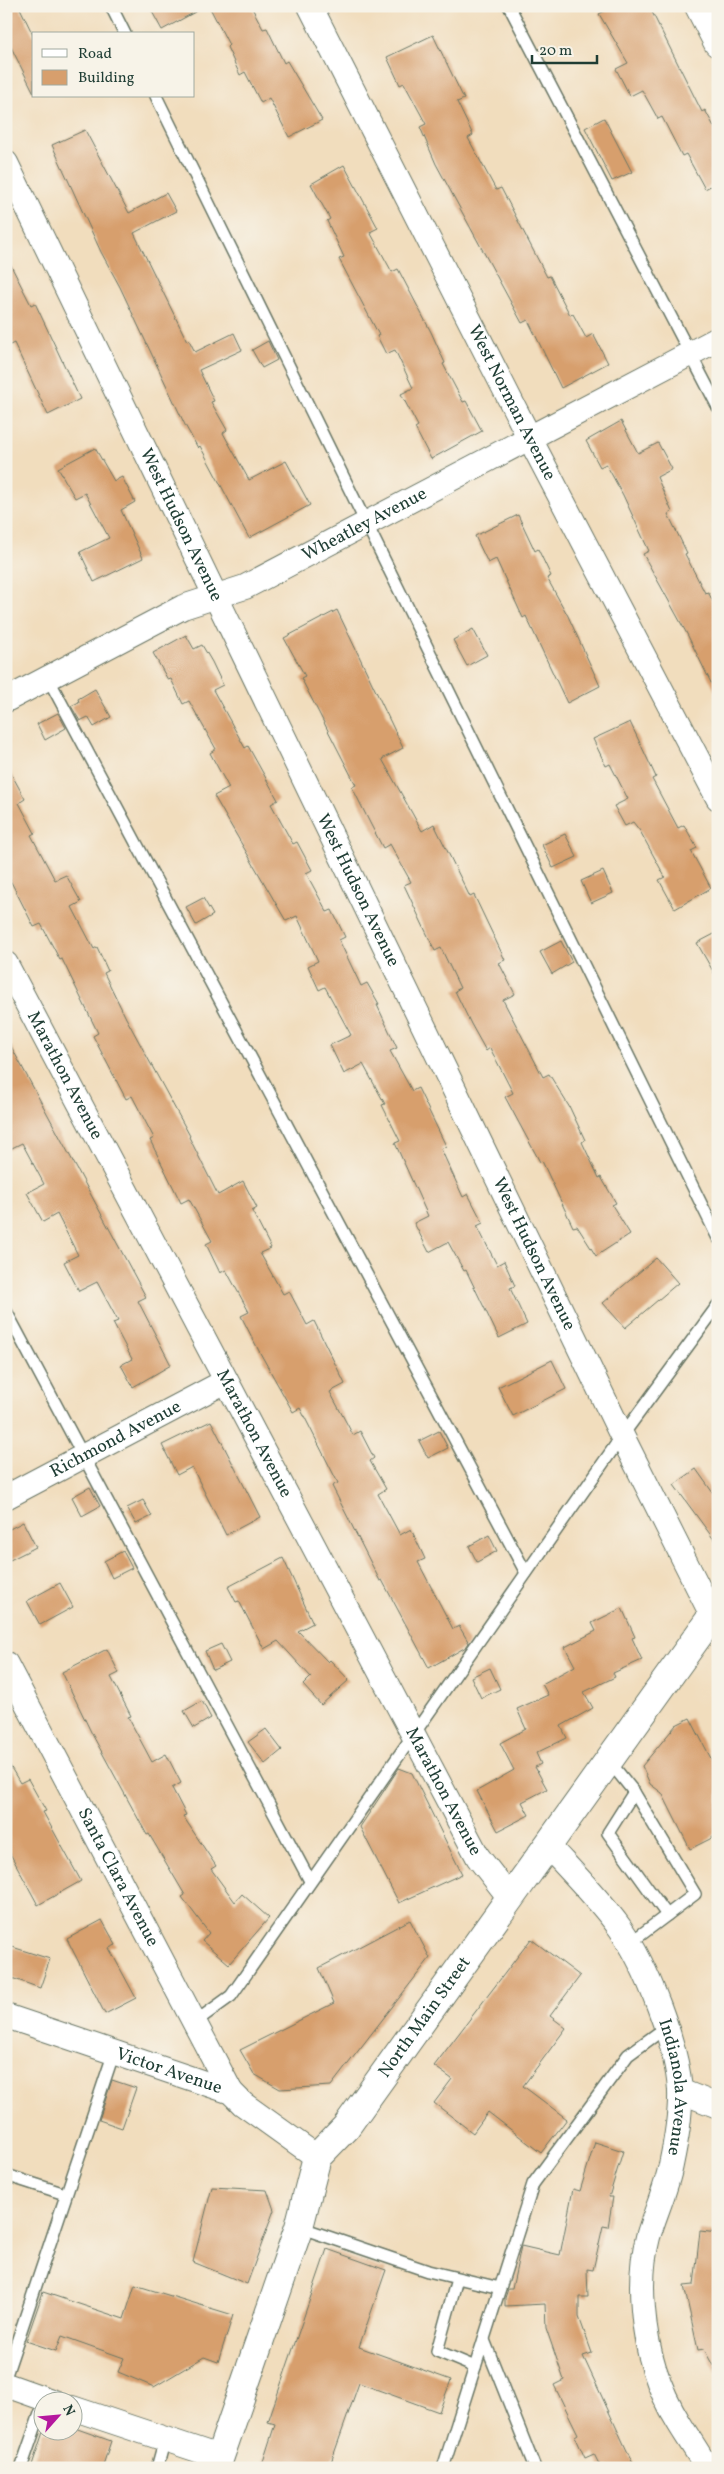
<svg xmlns="http://www.w3.org/2000/svg" width="724" height="2474" viewBox="0 0 724 2474" font-family="Vollkorn,serif">
<rect width="100%" height="100%" fill="#f7f3e8"/>
<filter id="ink" filterUnits="userSpaceOnUse"><feTurbulence type="fractalNoise" baseFrequency=".02" numOctaves="2"/><feDisplacementMap in="SourceGraphic" scale="10" xChannelSelector="R" yChannelSelector="G"/><feConvolveMatrix kernelMatrix="1 2 1 2 8 2 1 2 1" color-interpolation-filters="sRGB"/></filter>
<filter id="wash" filterUnits="userSpaceOnUse"><feTurbulence type="fractalNoise" baseFrequency=".0096" numOctaves="4" result="noise"/><feDisplacementMap in="SourceGraphic" scale="20" xChannelSelector="R" yChannelSelector="G"/><feGaussianBlur stdDeviation="1.12" result="paint"/><feColorMatrix in="noise" values="0 0 0 0 0 0 0 0 0 0 0 0 0 0 0 0 0 1.4 0 .05"/><feComposite in="paint" operator="in"/></filter>
<g filter="url(#wash)">
<rect width="100%" height="100%" fill="#f1ddbd"/>
<g id="blocks">
<g fill="#d79f6d">
<polygon points="6,6 19,6 34,37 34,93 6,37"/>
<polygon points="149,6 206,6 162,30"/>
<polygon points="209,6 251,6 263,29 267,28 284,63 287,61 322,120 289,137 269,98 261,103 245,72 240,75 227,47 229,45"/>
<polygon points="614,6 649,6 702,112 705,110 718,134 718,182 705,189 686,154 682,156 662,117 658,119 642,90 630,96 616,69 628,63 599,14"/>
<polygon points="433,35 464,99 457,102 473,135 468,138 496,190 501,188 547,277 550,276 570,315 573,314 586,338 593,334 608,363 561,388 528,320 522,323 436,164 420,127 426,124 404,83 400,85 387,57"/>
<polygon points="604,118 632,172 612,181 585,128"/>
<polygon points="85,130 129,213 166,193 176,211 134,233 187,341 189,340 195,352 234,333 242,350 199,370 214,401 211,402 227,430 223,433 249,480 286,461 310,505 249,538 200,446 198,448 185,425 120,287 101,252 52,145"/>
<polygon points="344,165 378,228 370,232 392,272 398,269 431,332 445,363 443,364 463,402 466,401 482,431 431,459 415,428 418,426 401,394 413,388 395,350 386,354 377,336 379,335 339,259 344,257 327,221 330,219 311,184"/>
<polygon points="6,256 31,305 35,303 80,399 48,415 14,343 6,347"/>
<polygon points="268,341 277,360 262,368 252,350"/>
<polygon points="621,421 638,453 658,443 672,469 657,477 672,512 668,514 687,553 685,554 705,593 708,592 718,611 718,697 687,634 643,554 649,551 623,495 606,464 600,467 586,441"/>
<polygon points="95,448 114,481 122,477 135,502 121,510 143,558 94,582 80,552 109,538 85,493 75,498 58,468"/>
<polygon points="518,515 535,551 538,549 551,576 547,578 568,616 600,686 567,703 526,616 523,618 496,559 488,563 475,536"/>
<polygon points="337,610 403,748 382,759 422,831 434,824 470,897 474,895 505,960 499,963 515,994 503,1000 543,1077 549,1074 570,1108 585,1140 582,1142 599,1178 601,1177 616,1203 612,1205 630,1234 596,1256 577,1226 573,1227 542,1161 540,1162 505,1097 513,1093 490,1048 486,1051 471,1024 455,991 460,988 441,948 435,951 404,885 411,882 390,844 383,848 370,823 352,787 356,785 301,678 305,676 284,638"/>
<polygon points="473,629 487,655 467,666 453,640"/>
<polygon points="186,635 194,649 202,645 212,662 223,685 213,690 245,748 248,746 278,800 271,804 293,844 297,842 312,870 306,873 327,912 332,910 345,937 339,940 361,986 367,983 379,1004 377,1005 397,1048 390,1051 412,1091 418,1088 446,1146 441,1149 463,1197 468,1194 483,1223 477,1226 497,1265 504,1261 515,1286 510,1288 527,1324 499,1338 466,1270 464,1271 448,1242 429,1252 414,1223 428,1216 395,1143 400,1141 382,1105 385,1104 363,1064 344,1074 330,1045 351,1035 325,987 319,990 308,966 318,961 297,916 286,921 214,796 229,788 210,753 216,749 189,701 183,704 171,679 168,680 153,653"/>
<polygon points="95,689 111,717 94,727 88,717 80,721 71,706 79,702 78,699"/>
<polygon points="58,713 66,728 45,740 37,724"/>
<polygon points="630,722 656,777 652,779 678,828 684,825 697,848 691,851 711,888 675,909 659,880 665,877 640,831 633,822 625,826 614,806 628,799 610,764 606,766 593,739"/>
<polygon points="6,764 25,799 19,803 35,833 31,835 55,880 66,875 81,902 72,907 94,949 97,947 108,971 104,973 126,1018 190,1136 189,1137 218,1195 243,1181 257,1208 252,1211 271,1248 260,1253 283,1294 289,1291 307,1325 314,1321 345,1384 330,1392 353,1435 360,1431 374,1458 370,1461 386,1489 378,1494 400,1535 411,1529 425,1559 418,1562 453,1629 459,1626 469,1643 466,1647 429,1668 382,1580 380,1581 332,1486 338,1483 300,1408 293,1412 259,1351 241,1316 249,1312 226,1270 220,1273 206,1244 212,1241 189,1199 181,1203 150,1140 154,1138 132,1096 126,1099 93,1036 98,1033 62,959 60,960 41,924 34,927 6,872"/>
<polygon points="565,834 577,857 553,868 542,845"/>
<polygon points="603,871 613,893 591,903 581,881"/>
<polygon points="203,898 213,915 196,925 186,907"/>
<polygon points="718,932 718,980 697,943"/>
<polygon points="561,941 572,962 552,974 540,952"/>
<polygon points="6,1037 146,1297 138,1301 171,1365 133,1387 121,1365 132,1359 113,1323 118,1321 97,1282 79,1291 64,1262 78,1255 57,1214 43,1222 27,1193 44,1184 22,1143 6,1151"/>
<polygon points="656,1258 678,1283 625,1328 603,1303"/>
<polygon points="552,1360 566,1389 513,1416 498,1387"/>
<polygon points="211,1421 260,1517 226,1535 192,1467 177,1475 162,1445"/>
<polygon points="439,1431 448,1448 428,1458 419,1441"/>
<polygon points="696,1469 718,1500 718,1545 674,1485"/>
<polygon points="90,1487 100,1506 82,1516 72,1497"/>
<polygon points="143,1500 152,1516 136,1524 127,1508"/>
<polygon points="23,1522 36,1547 6,1562 6,1531"/>
<polygon points="489,1535 497,1551 477,1562 469,1546"/>
<polygon points="123,1551 132,1568 112,1578 104,1561"/>
<polygon points="283,1558 313,1623 298,1631 328,1662 330,1660 349,1680 321,1705 303,1685 311,1677 278,1641 264,1649 239,1601 236,1602 228,1587"/>
<polygon points="60,1583 73,1607 40,1625 27,1601"/>
<polygon points="622,1608 635,1637 632,1638 642,1660 613,1673 615,1677 584,1692 593,1708 561,1726 567,1738 536,1753 541,1764 535,1767 547,1789 522,1802 529,1815 498,1831 477,1791 514,1770 500,1743 526,1729 517,1709 548,1695 542,1684 575,1666 565,1647 596,1631 592,1623"/>
<polygon points="221,1644 230,1662 213,1670 205,1651"/>
<polygon points="107,1649 119,1673 111,1677 131,1716 128,1717 152,1762 166,1754 181,1783 172,1788 186,1815 183,1816 216,1866 211,1869 235,1902 242,1894 269,1918 229,1964 202,1941 209,1933 182,1897 185,1895 149,1834 147,1835 92,1734 62,1672"/>
<polygon points="490,1668 500,1689 481,1698 471,1677"/>
<polygon points="202,1701 211,1718 194,1728 184,1711"/>
<polygon points="690,1718 718,1772 718,1830 710,1839 690,1849 662,1793 650,1784 642,1766 676,1725"/>
<polygon points="266,1729 282,1750 265,1764 248,1742"/>
<polygon points="6,1759 20,1783 28,1779 46,1811 43,1812 81,1881 38,1905 6,1846"/>
<polygon points="399,1768 412,1773 462,1874 399,1903 360,1827"/>
<polygon points="102,1920 116,1945 109,1948 136,1998 105,2014 67,1939"/>
<polygon points="410,1920 430,1958 331,2086 280,2089 254,2074 240,2050 334,2003 319,1968"/>
<polygon points="531,1939 580,1976 550,2016 566,2028 523,2086 567,2119 541,2153 488,2112 473,2133 434,2103 452,2079 434,2066"/>
<polygon points="6,1945 50,1959 40,1988 6,1976"/>
<polygon points="112,2080 136,2088 122,2128 99,2120"/>
<polygon points="595,2142 623,2151 609,2197 613,2197 608,2227 603,2226 593,2270 587,2269 588,2297 579,2297 579,2317 592,2353 583,2356 635,2468 601,2468 594,2454 585,2458 575,2436 578,2434 554,2385 564,2380 546,2328 545,2304 505,2306 505,2298 508,2289 512,2289 521,2246 560,2255 573,2189 580,2191"/>
<polygon points="212,2187 267,2190 274,2210 247,2284 193,2262"/>
<polygon points="700,2231 718,2233 718,2375 704,2349 698,2350 684,2286 694,2285"/>
<polygon points="327,2249 386,2270 359,2347 451,2380 439,2412 359,2383 329,2468 261,2468 275,2424 268,2422"/>
<polygon points="135,2285 233,2315 218,2362 204,2357 154,2387 118,2372 124,2358 62,2336 56,2351 26,2341 43,2292 124,2319"/>
<polygon points="72,2427 111,2441 102,2468 31,2468 43,2432 72,2432"/>
</g>
</g>
</g>
<g filter="url(#ink)">
<use href="#blocks" fill-opacity="0" stroke="#687564" stroke-width="1"/>
<g fill="none" stroke-linecap="round" stroke-linejoin="round">
<defs>
<g id="lane">
<polyline points="111,6 125,34"/>
<polyline points="509,6 718,407"/>
<polyline points="156,96 718,1238"/>
<polyline points="48,678 526,1573"/>
<polyline points="6,1311 310,1881"/>
<polyline points="609,1761 634,1792 695,1894 630,1943"/>
<polyline points="634,1792 608,1833 667,1915"/>
<polyline points="195,2022 231,1996 622,1436 718,1305"/>
<polyline points="6,2175 65,2194"/>
<polyline points="299,2227 428,2271 500,2288"/>
<polyline points="457,2279 437,2351 475,2367"/>
<polyline points="484,2340 535,2468"/>
<polyline points="6,2375 114,2052"/>
<polyline points="21,2468 42,2408"/>
<polyline points="157,2468 165,2439"/>
<polyline points="443,2468 533,2184 628,2055 665,2028"/>
</g>
<g id="street">
<path id="s1" d="M 310,6 L 529,437 L 718,798"/>
<path id="s2" d="M 6,163 L 622,1436 L 712,1615"/>
<path id="s3" d="M 6,700 L 183,607 L 245,587 L 718,339"/>
<path id="s4" d="M 6,964 L 478,1857 L 510,1898"/>
<path id="s5" d="M 6,1497 L 226,1381"/>
<path id="s6" d="M 6,1664 L 231,2092"/>
<path id="s7" d="M 548,1846 C 573,1873 599,1899 620,1928 C 647,1966 677,2045 680,2090 C 681,2115 676,2141 671,2165 C 666,2190 655,2213 648,2237 C 642,2260 641,2286 643,2309 C 646,2349 658,2389 679,2423 C 688,2438 698,2452 707,2468"/>
<path id="s8" d="M 6,2016 L 231,2092 L 243,2104 L 317,2157"/>
<polyline points="680,2091 718,2106"/>
<polyline points="6,2385 54,2402"/>
<polyline points="72,2408 219,2457"/>
</g>
<polyline id="secondary" points="699,6 718,43"/>
<g id="primary">
<path id="s9" d="M 216,2468 L 299,2227 L 317,2157 L 346,2127 L 718,1608"/>
</g>
</defs>
<use href="#lane" stroke="#687564" stroke-width="14"/>
<use href="#street" stroke="#687564" stroke-width="26"/>
<use href="#secondary" stroke="#687564" stroke-width="30"/>
<use href="#primary" stroke="#687564" stroke-width="30"/>
<use href="#lane" stroke="#fff" stroke-width="11"/>
<use href="#street" stroke="#fff" stroke-width="24"/>
<use href="#secondary" stroke="#fff" stroke-width="28"/>
<use href="#primary" stroke="#fff" stroke-width="28"/>
</g>
</g>
<g text-anchor="middle" dominant-baseline="central" stroke-width="5" stroke-linejoin="round" paint-order="stroke">
<g font-size="18" fill="#1f3d34" stroke="#f7f3e8">
<text stroke="none"><textPath href="#s1" startOffset="445">West Norman Avenue</textPath></text>
<text stroke="none"><textPath href="#s3" startOffset="400">Wheatley Avenue</textPath></text>
<text stroke="none"><textPath href="#s2" startOffset="402">West Hudson Avenue</textPath></text>
<text stroke="none"><textPath href="#s2" startOffset="808">West Hudson Avenue</textPath></text>
<text stroke="none"><textPath href="#s4" startOffset="126">Marathon Avenue</textPath></text>
<text stroke="none"><textPath href="#s2" startOffset="1212">West Hudson Avenue</textPath></text>
<text stroke="none"><textPath href="#s4" startOffset="531">Marathon Avenue</textPath></text>
<text stroke="none"><textPath href="#s5" startOffset="124">Richmond Avenue</textPath></text>
<text stroke="none"><textPath href="#s4" startOffset="936">Marathon Avenue</textPath></text>
<text stroke="none"><textPath href="#s6" startOffset="241">Santa Clara Avenue</textPath></text>
<text stroke="none"><textPath href="#s9" startOffset="504">North Main Street</textPath></text>
<text stroke="none"><textPath href="#s8" startOffset="172">Victor Avenue</textPath></text>
<text stroke="none"><textPath href="#s7" startOffset="280">Indianola Avenue</textPath></text>
</g>
</g>
<rect width="724" height="2474" fill="none" stroke="#f7f3e8" stroke-width="25"/>
<rect x="32" y="32" width="162" height="65" fill="#f7f3e8" stroke="#a1aaa0"/>
<rect x="42" y="49" width="25" height="8" fill="#ffffff" stroke="#a1aaa0"/>
<text x="78" y="58" font-size="15" fill="#1f3d34">Road</text>
<rect x="42" y="70" width="25" height="15" fill="#d79f6d" stroke="#a1aaa0"/>
<text x="78" y="82" font-size="15" fill="#1f3d34">Building</text>
<g transform="translate(58 2416) rotate(63)"><circle r="24" fill="#f7f3e8" stroke="#a1aaa0"/>
<path d="M0-4L9 19L0 12L-9 19Z" fill="#b5179e"/>
<text y="-8" font-size="14" font-weight="bold" text-anchor="middle" fill="#1f3d34">N</text>
</g>
<path d="M532 55v8h65v-8" fill="none" stroke="#1f3d34" stroke-width="2.5"/>
<text x="539" y="55" font-size="15" fill="#1f3d34" stroke="#f7f3e8" stroke-width="4" paint-order="stroke">20 m</text>
</svg>
